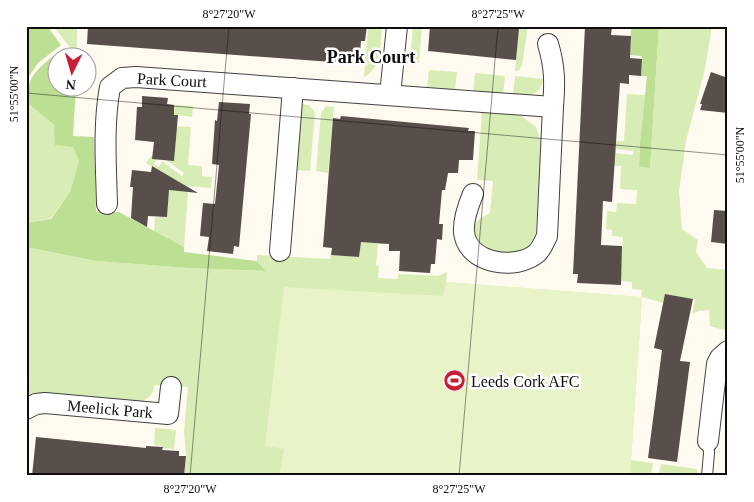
<svg xmlns="http://www.w3.org/2000/svg" width="754" height="502" viewBox="0 0 754 502" font-family="'Times New Roman',serif">
<rect width="100%" height="100%" fill="#fffaef"/>
<g fill="#d8edb6">
<polygon points="53,26 77,26 77,56"/>
<path d="M 368,26 L 382,26 C 380,45 383,67 364,77 Z"/>
<polygon points="413,26 422,26 419,63 412,63 410,60"/>
<path d="M 519,26 L 528,26 L 522,65 C 520,69 519,72 515,71 Z"/>
<path d="M 659,26 L 712,26 L 705,69 L 686,141 L 679,191 L 682,229 L 698,240 L 696,252 L 707,268 L 728,270 L 728,331 L 710,326 L 709,310 L 699,311 L 692,314 L 695,300 L 693,299 L 666,294 L 663,303 L 642,297 L 631,460 L 653,463 L 651,476 L 184,476 L 186,456 L 184,431 L 188,387 L 155,385 C 152,397 146,401 135,403 L 37,395 L 29,396 C 30,346 26,297 26,247 L 96,261 L 188,268 L 266,271 L 257,261 L 257,255 L 330,259 L 331,255 L 359,257 L 361,238 L 372,239 L 372,243 L 378,243 L 388,220 L 386,244 L 378,244 L 376,265 L 379,266 L 378,278 L 398,279 L 398,274 L 438,276 L 447,272 L 446,282 L 641,297 L 642,290 L 632,289 L 632,282 L 620,281 L 623,237 L 612,236 L 612,230 L 606,229 L 607,211 L 616,212 L 617,203 L 636,204 L 637,190 L 620,189 L 621,166 L 608,165 L 615,153 L 633,155 L 633,151 L 616,149 L 616,141 L 624,141 L 627,94 L 645,95 L 640,142 L 639,167 L 650,168 Z"/>
<polygon points="429,70 457,72 455,90 427,87"/>
<polygon points="475,73 505,76 503,94 473,91"/>
<path d="M 515,76 L 543,79 C 541,97 527,96 513,94 Z"/>
<polygon points="26,102 54,125 73,147 79,161 70,192 50,219 26,223"/>
<polygon points="302,104 309,105 315,112 310,171 297,170"/>
<polygon points="174,105 193,106 192,117 177,115 176,126 191,127 188,165 202,166 202,176 212,177 211,188 186,186 146,163 151,156 157,159 154,164 159,167 162,161 182,176 184,173 163,158 173,117"/>
<polygon points="326,106 334,107 328,173 316,171 321,113"/>
<path d="M 482,112 L 520,115 L 536,127 L 540,139 L 540,160 L 536,232 L 532,243 L 525,250 L 516,254 L 492,252 L 475,241 C 473,223 474,221 490,213 L 493,181 L 477,180 Z"/>
<polygon points="169,190 188,192 184,247 154,231 155,217 167,217"/>
<polygon points="155,428 176,430 174,449 163,448 162,446 154,445"/>
<polygon points="661,464 697,469 697,476 671,476 659,473"/>
</g>
<g fill="#bddf94">
<polygon points="28,26 47,26 61,45 38,63 26,81 26,27"/>
<polygon points="631,26 659,26 650,168 639,167 640,142 647,76 641,76 642,56 630,55"/>
<path d="M 64,48 L 73,57 L 58,58 L 58,88 L 76,88 L 73,136 L 94,137 L 96,212 L 119,212 L 184,247 L 184,252 L 257,261 L 266,271 L 188,268 L 96,261 L 26,247 L 26,223 L 51,219 L 70,192 L 79,161 L 73,147 L 55,145 L 54,125 L 26,102 C 26,73 44,64 64,48 Z"/>
</g>
<polygon fill="#e9f3c8" points="446,282 642,297 630,476 279,476 284,449 265,446 284,287 443,296"/>
<g fill="#584e4a">
<polygon points="88,26 367,26 365,41 361,41 359,64 87,44"/>
<polygon points="430,26 502,26 519,28 516,60 428,51"/>
<polygon points="585,26 612,26 611,35 631,36 630,58 642,59 641,76 629,75 629,84 620,83 612,202 603,201 601,245 622,246 621,285 577,283 578,274 573,274"/>
<polygon points="711,72 728,78 728,113 700,110 702,104 700,104"/>
<polygon points="142,96 168,98 167,104 174,105 174,115 178,115 174,161 152,159 154,142 135,140 137,107 142,107"/>
<polygon points="219,102 250,104 249,114 251,114 239,247 234,246 233,254 207,251 209,237 200,236 203,203 215,204 219,165 212,164 215,120 217,121"/>
<polygon points="341,116 469,128 468,131 475,131 473,160 459,160 458,173 448,173 445,190 442,190 439,224 443,224 442,240 437,239 435,264 431,264 430,273 399,271 400,251 389,251 389,244 361,242 359,257 331,255 332,248 323,247 333,118 340,119"/>
<polygon points="152,166 198,193 169,190 167,217 148,216 147,227 131,218 133,187 130,187 132,170 151,172"/>
<polygon points="714,210 728,211 728,244 711,242"/>
<polygon points="665,294 693,299 680,361 690,362 677,462 648,458 662,350 654,348"/>
<polygon points="36,437 146,448 146,446 163,447 162,450 179,451 179,456 186,456 184,476 32,476"/>
</g>
<g fill="none" stroke-linecap="round" stroke-linejoin="round">
<defs>
<polyline id="service" points="707,476 709,453 708,441"/>
<g id="minor">
<path d="M 548,44 C 555,67 555,83 553,107"/>
<polyline points="390,95 397,26"/>
<path d="M 107,204 C 106,165 103,125 110,87 L 122,78 L 136,77 L 553,107 L 547,236 C 544,242 542,248 537,253 C 516,271 467,264 464,232 C 463,220 468,206 473,194"/>
<polyline points="280,251 293,88"/>
<polyline points="26,409 36,404 45,403 168,414 171,387"/>
<polyline points="708,441 717,364 720,358 728,351"/>
</g>
</defs>
<use href="#service" stroke="#414141" stroke-width="12"/>
<use href="#minor" stroke="#414141" stroke-width="22"/>
<use href="#service" stroke="#fff" stroke-width="10"/>
<use href="#minor" stroke="#fff" stroke-width="20"/>
</g>
<path fill="none" stroke="#0e0e0e" stroke-width="1" stroke-opacity="0.45" d="M 26,93 L 728,155M 190,476 L 229,26M 459,476 L 498,26"/>
<defs>
<symbol id="stadium-disc" viewBox="-11 -11 22 22"><circle r="9.5" fill="#c91c35" stroke="#fff"/><path d="M0-5a6.5 5 0 1 0 0 10a6.5 5 0 1 0 0-10ZM-3.5-1.8h7v3.6h-7Z" fill="#fff"/></symbol>
</defs>
<g fill-rule="evenodd">
<use href="#stadium-disc" x="442" y="368" width="25" height="25"/>
</g>
<g text-anchor="middle" dominant-baseline="central" stroke-width="5" stroke-linejoin="round" paint-order="stroke">
<g font-size="16" fill="#0e0e0e" stroke="#fff">
<text transform="translate(172 80) rotate(3)">Park Court</text>
<text transform="translate(110 409) rotate(5)">Meelick Park</text>
</g>
<g font-size="16" fill="#0e0e0e" stroke="#fff" text-anchor="start">
<text x="471" y="381">Leeds Cork AFC</text>
</g>
<g font-size="18" font-weight="bold" fill="#0e0e0e" stroke="#fff">
<text x="371" y="57">Park Court</text>
</g>
</g>
<rect width="754" height="502" fill="none" stroke="#ffffff" stroke-width="55"/>
<g transform="translate(72 72) rotate(185)"><circle r="24" fill="#ffffff" stroke="#9f9f9f"/>
<path d="M0-4L9 19L0 12L-9 19Z" fill="#c91c35"/>
<text y="-8" font-size="14" font-weight="bold" text-anchor="middle" fill="#0e0e0e">N</text>
</g>
<rect x="28" y="28" width="698" height="446" fill="none" stroke="#0e0e0e" stroke-width="2"/>
<g font-size="12" text-anchor="middle" fill="#0e0e0e">
<text x="229" y="18">8°27'20"W</text>
<text x="498" y="18">8°27'25"W</text>
<text transform="translate(14 94) rotate(-90)" y="4">51°55'00"N</text>
<text transform="translate(740 155) rotate(-90)" y="4">51°55'00"N</text>
<text x="190" y="493">8°27'20"W</text>
<text x="459" y="493">8°27'25"W</text>
</g>
</svg>
